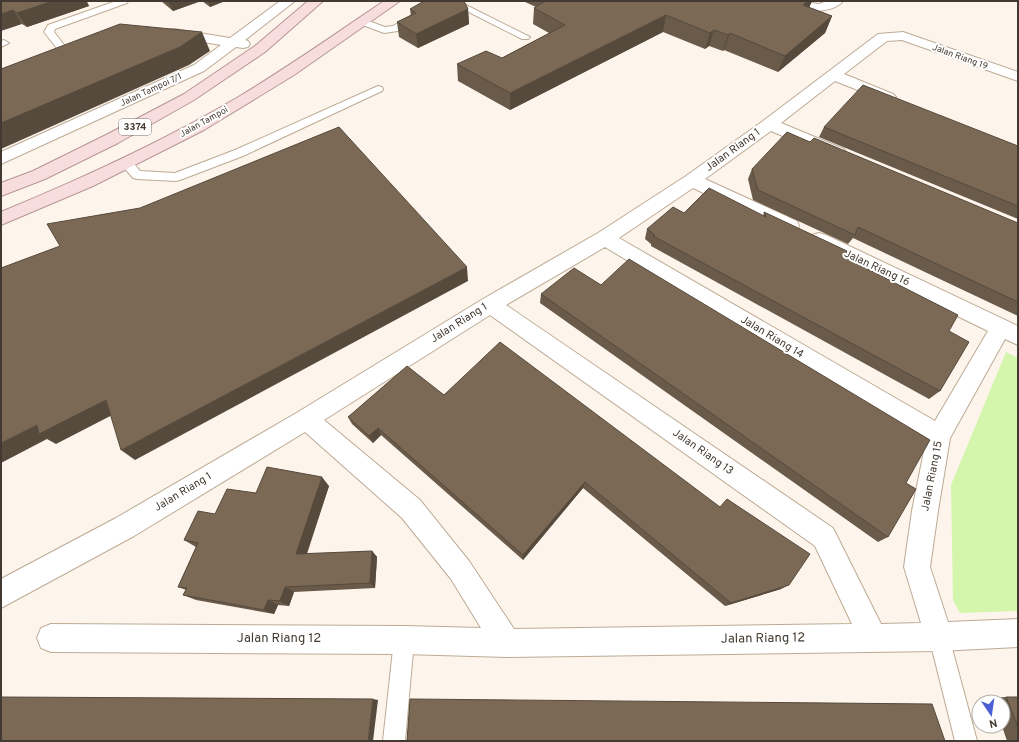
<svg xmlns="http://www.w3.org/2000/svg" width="1019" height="742" viewBox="0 0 1019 742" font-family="Overpass,sans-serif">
<rect width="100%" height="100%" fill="#fdf5ec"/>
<polygon fill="#d4f5ac" points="1006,352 1018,358 1018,611 960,613 953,600 951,485"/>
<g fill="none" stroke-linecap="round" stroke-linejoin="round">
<defs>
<g id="service">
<polygon points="116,1 128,1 127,3 55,29 54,32 68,50 66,52 60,52 44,32 48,25"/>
<polygon points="435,1 445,1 398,31 384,33 360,24 358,22 363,19 385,27 393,26"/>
<polygon points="447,1 458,1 530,37 528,39 522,39"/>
<polygon points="4,40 9,43 1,47 1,41"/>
<path d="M 378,86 L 382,87 L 383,89 L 382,91 L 243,156 L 180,180 L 176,181 L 137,179 L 133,178 L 121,164 L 123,161 C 131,159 135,165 140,171 L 175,173 L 235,150 Z"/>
<polygon points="939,627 946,630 949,637 977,741 955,741 929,637 932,630"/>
<polygon points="404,630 411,633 414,640 405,741 383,741 394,640 397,633"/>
</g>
<g id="minor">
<polygon points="280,1 295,1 245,40 248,41 250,44 248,47 243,48 236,47 204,71 1,164 1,152 194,65 221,45 169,36 167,33 169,30 174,29 230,38"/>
<path d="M 781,1 L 800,1 L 819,4 L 827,1 L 843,1 C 833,15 791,14 781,1 Z"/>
<path d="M 903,32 L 1018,72 L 1018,81 L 902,40 L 887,41 L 844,74 L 893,94 L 896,97 L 893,100 L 888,102 L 883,100 L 835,81 L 781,123 L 844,149 L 846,153 L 844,157 L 838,158 L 832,157 L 771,131 L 705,179 L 797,221 L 799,226 L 797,231 L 790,233 L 783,231 L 693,188 L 619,238 L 935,421 L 988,331 L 812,245 L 810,240 L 812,235 L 819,233 L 826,235 L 1018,326 L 1018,345 L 1005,339 L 950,438 L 938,511 L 930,567 L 948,622 L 1018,619 L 1018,647 L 939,651 L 507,657 L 404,654 L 51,652 L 41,648 L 37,638 L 41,628 L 51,624 L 404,626 L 481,628 L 451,579 L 402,518 L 305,432 L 134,536 L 1,608 L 1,579 L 116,518 L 298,412 L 483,299 L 598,233 L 686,176 L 763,121 L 878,34 ZM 605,247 L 926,441 L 912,511 L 904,567 L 921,623 L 881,624 L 833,528 L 506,305 ZM 490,315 L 815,546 L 852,624 L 514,629 L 469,561 L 420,500 L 324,420 Z"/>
</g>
<g id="primary">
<polygon points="308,1 323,1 265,52 194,100 118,143 45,179 1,196 1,183 33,171 106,135 184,94 255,46"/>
<path d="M 384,1 L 400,1 L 294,75 L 204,130 L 93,186 L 1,225 L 1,212 C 83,178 164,141 240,96 C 290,66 337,33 384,1 Z"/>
</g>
</defs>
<use href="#service" stroke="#bdaa95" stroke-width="2"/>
<use href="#minor" stroke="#bdaa95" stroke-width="2"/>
<use href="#primary" stroke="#b69694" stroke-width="2"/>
<use href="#service" fill="#fff" fill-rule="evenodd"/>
<use href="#minor" fill="#fff" fill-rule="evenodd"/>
<use href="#primary" fill="#f8ddde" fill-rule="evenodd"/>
</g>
<g fill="#6a5a4a">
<polygon points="1,1 90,1 87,2 89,6 27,27 22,24"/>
<polygon points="161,1 201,1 173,11"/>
<polygon points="202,1 225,1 210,7"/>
<polygon points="523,1 821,1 819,2 812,1 809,8 832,16 825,33 778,72 724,50 723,51 709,46 705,49 663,32 510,110 458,81 457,64 502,58 549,33 533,24 534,8 536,7"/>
<polygon points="410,9 468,9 469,24 418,48 399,37 397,22 411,16"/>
<polygon points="824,127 1018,146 1018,219 819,137"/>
<polygon points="752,169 1018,223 1018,316 853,238 848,244 753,200 748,179"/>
<polygon points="764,212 844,257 949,331 940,391 929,399 651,246 651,244 645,239 647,229 684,213 763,216"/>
<polygon points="601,285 906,483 888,537 878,542 540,303 541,294"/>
<polygon points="444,395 781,589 725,606 583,488 523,560 381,435 373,443 352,424 348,417"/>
<polygon points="329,486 307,554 372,551 377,557 375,588 294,592 289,606 278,605 274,614 196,600 183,595 186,590 178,587 196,547 184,540 215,514 256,493"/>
<polygon points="1006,697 1018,697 1018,741 1007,741 1002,726 1003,726 1003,702 992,702 990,698"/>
</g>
<g fill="#564a3c">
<polygon points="53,1 90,1 87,2 89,6 27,27 17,13"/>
<polygon points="168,1 201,1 173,11"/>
<polygon points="208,1 225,1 210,7"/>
<polygon points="808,1 812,1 807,12 803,5"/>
<polygon points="468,9 469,24 418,48 416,34"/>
<polygon points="13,10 22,24 1,31 1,14"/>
<polygon points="666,15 663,32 510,110 510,93"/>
<polygon points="832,16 825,33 778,72 785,56"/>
<polygon points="714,30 709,46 705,49 710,33"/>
<polygon points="202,32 210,51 189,65 1,149 1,123"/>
<polygon points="730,33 724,50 723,51 728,35"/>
<polygon points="467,267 468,281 135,460 121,450"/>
<polygon points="106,400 120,411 56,444 47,439 1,463 1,443 37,425"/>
<polygon points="378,428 381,435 373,443 369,436"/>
<polygon points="322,477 329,486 304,561 296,554"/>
<polygon points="585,482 583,488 523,560 523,555"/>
<polygon points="372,551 377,557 375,588 370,583"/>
<polygon points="789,585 781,589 725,606 731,603"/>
<polygon points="285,587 294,592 289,606 280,601"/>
<polygon points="268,600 278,605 274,614 264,610"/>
<polygon points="373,699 378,700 373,741 368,741"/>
</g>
<g fill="#7b6956" stroke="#564a3c">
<polygon points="1,1 53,1 17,13 13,10 1,14"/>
<polygon points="424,1 464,1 468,9 416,34 397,22 416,13 410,9"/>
<polygon points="545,1 808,1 803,5 832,16 785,56 730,33 728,35 714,30 710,33 666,15 510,93 457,64 486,51 502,58 565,25 534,8"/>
<polygon points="120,24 202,32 180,47 1,123 1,69"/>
<polygon points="863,85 1018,146 1018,206 824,127"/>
<polygon points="339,127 467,267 121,450 106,400 39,434 37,425 1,443 1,268 60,246 47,224 140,208"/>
<polygon points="787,132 810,142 814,138 1018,223 1018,302 858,227 855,235 758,190 752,169"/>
<polygon points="709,188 766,217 764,212 847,251 844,257 958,315 949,331 969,342 940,391 653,236 655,235 647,229 673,207 684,213"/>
<polygon points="629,259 930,440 906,483 916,489 888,537 541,294 574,268 601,285"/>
<polygon points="500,342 720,507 727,499 810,554 789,585 731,603 585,482 523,555 378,428 369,436 348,417 407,366 444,395"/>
<polygon points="267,467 322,477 296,554 372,551 370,583 285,587 280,601 268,600 264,610 183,595 187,588 178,587 198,543 184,540 198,511 215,514 227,489 256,493"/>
<polygon points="1,697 373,699 368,741 1,741"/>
<polygon points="1006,697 1018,697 1018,727"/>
<polygon points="410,699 932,704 945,741 407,741"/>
</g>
<g text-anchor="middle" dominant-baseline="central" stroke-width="4" stroke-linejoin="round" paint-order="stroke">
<g font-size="9" fill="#423a32" stroke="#fff">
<text transform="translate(960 57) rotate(20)">Jalan Riang 19</text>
<text transform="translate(151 90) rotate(-25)">Jalan Tampoi 7/1</text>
<text transform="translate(204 122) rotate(-29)">Jalan Tampoi</text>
</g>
<rect fill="#fff" stroke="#7b7570" stroke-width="1" x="119" y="119" width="32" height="16" rx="3"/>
<g font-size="10" font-weight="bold" fill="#423a32">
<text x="135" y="127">3374</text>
</g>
<g font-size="11" fill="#423a32" stroke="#fff">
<text transform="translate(733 150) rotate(-36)">Jalan Riang 1</text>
<text transform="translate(877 268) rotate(25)">Jalan Riang 16</text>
<text transform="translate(459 323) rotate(-32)">Jalan Riang 1</text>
<text transform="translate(772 337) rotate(31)">Jalan Riang 14</text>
<text transform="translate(703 452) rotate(35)">Jalan Riang 13</text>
<text transform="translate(932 476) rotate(-79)">Jalan Riang 15</text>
<text transform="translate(183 492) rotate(-31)">Jalan Riang 1</text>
</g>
<g font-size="13" fill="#423a32" stroke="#fff">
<text x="279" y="639">Jalan Riang 12</text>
<text transform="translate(763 639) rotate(-1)">Jalan Riang 12</text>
</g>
</g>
<rect width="1019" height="742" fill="none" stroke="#423a32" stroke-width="4"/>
<g transform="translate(991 714) rotate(167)"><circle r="19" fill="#ffffff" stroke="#b3b0ad"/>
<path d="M0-3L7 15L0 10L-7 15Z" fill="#4b5ed2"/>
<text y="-6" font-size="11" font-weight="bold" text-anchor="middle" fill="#423a32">N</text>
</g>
</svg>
